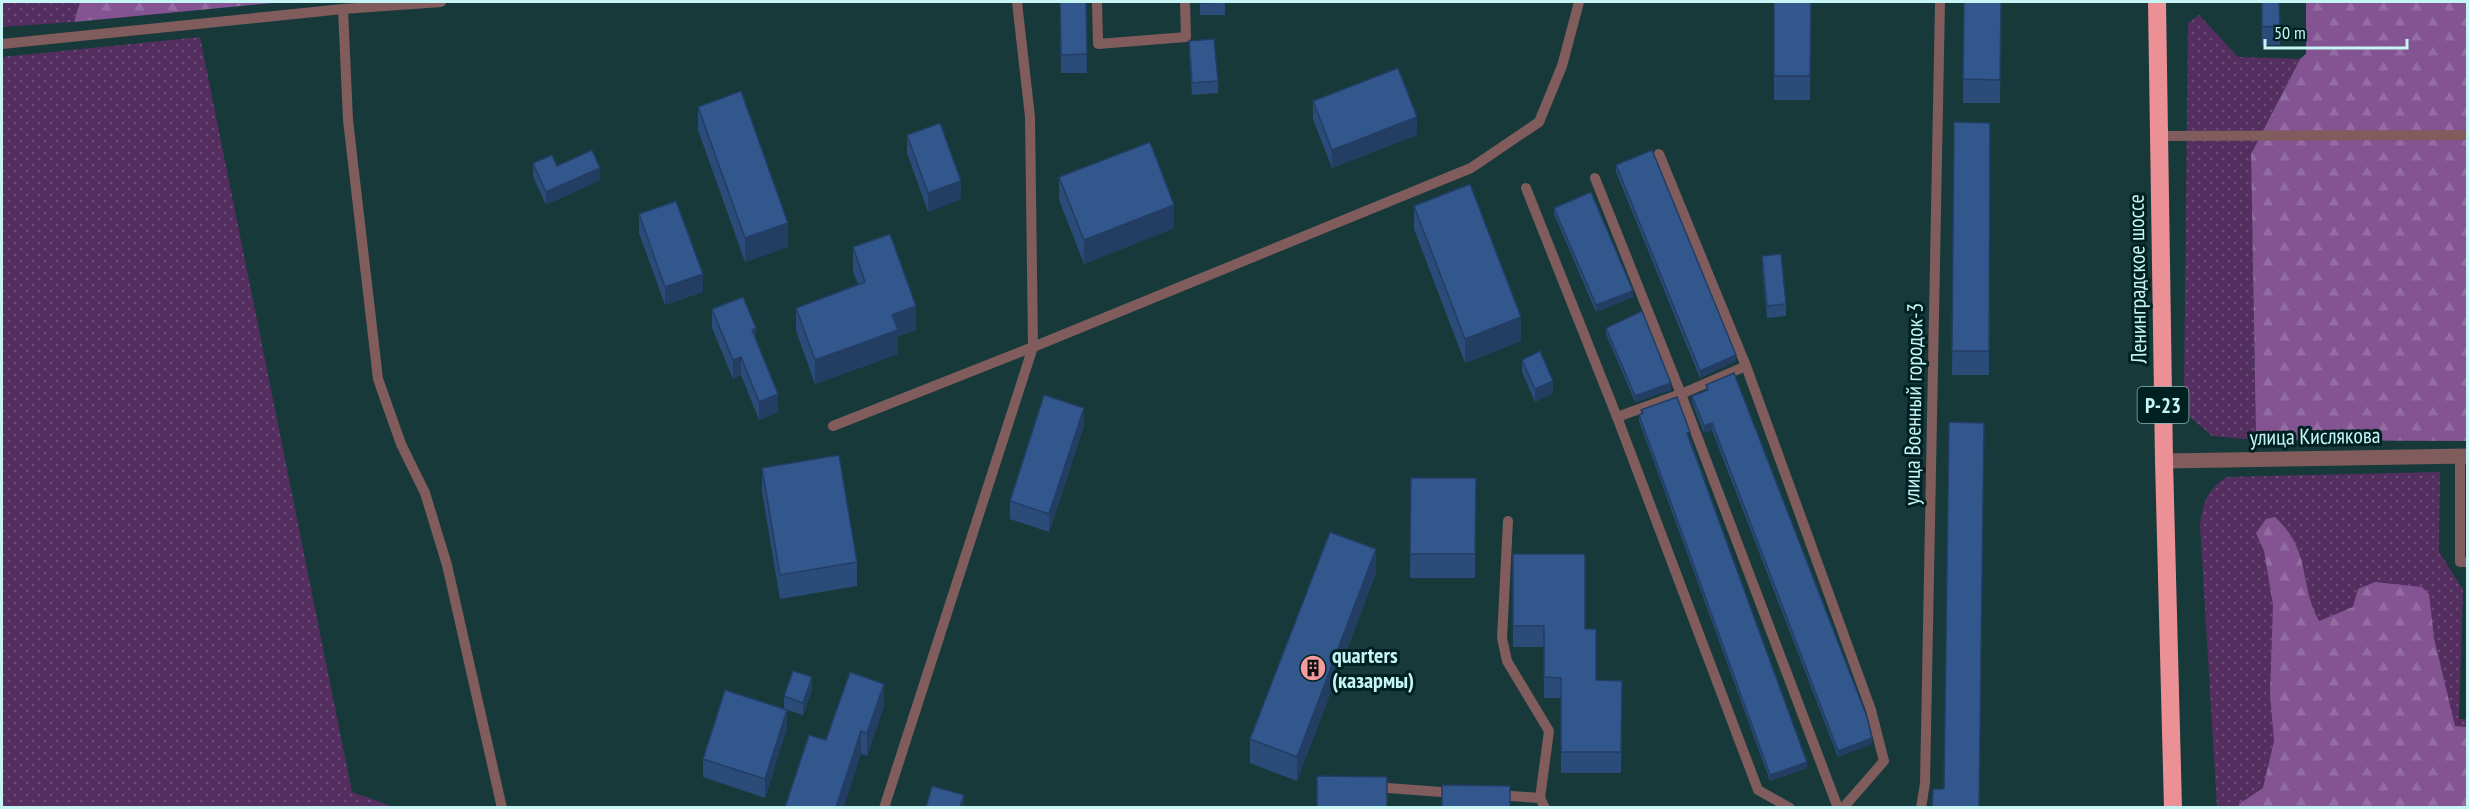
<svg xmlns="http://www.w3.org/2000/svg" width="2469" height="809" viewBox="0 0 2469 809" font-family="'PT Sans Narrow',sans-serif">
<defs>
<pattern id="grass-dots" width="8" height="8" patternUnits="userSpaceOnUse" patternTransform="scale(1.5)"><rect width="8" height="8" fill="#532e5f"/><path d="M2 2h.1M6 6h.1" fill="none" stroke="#6a4d77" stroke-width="1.8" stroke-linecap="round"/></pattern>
<pattern id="forest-firs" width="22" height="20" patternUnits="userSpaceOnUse" patternTransform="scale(1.5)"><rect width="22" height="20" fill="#835392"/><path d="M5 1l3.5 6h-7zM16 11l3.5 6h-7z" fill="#936ca2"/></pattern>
</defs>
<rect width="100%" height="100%" fill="#17393a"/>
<g fill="url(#grass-dots)">
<polygon points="2,2 80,2 74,22 2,27"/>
<polygon points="2199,15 2238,57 2300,59 2251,154 2256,440 2212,436 2189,416 2184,389 2188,23"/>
<polygon points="200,37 352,792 394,807 2,807 2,57"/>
<path d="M 2440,472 L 2439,552 L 2463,590 L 2459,719 L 2467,719 L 2467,807 L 2217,807 L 2200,525 C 2203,502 2207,491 2226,477 Z"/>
</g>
<g fill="url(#forest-firs)">
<polygon points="80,2 283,2 74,22"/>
<polygon points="2306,2 2467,2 2467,441 2256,440 2251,154 2300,59 2306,54"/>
<path d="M 2275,517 C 2312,551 2298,582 2319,621 L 2353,607 L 2358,589 L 2375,582 L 2422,587 L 2429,594 L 2434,638 L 2455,726 L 2467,727 L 2467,807 L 2240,807 L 2239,804 L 2263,788 L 2274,741 L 2270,694 L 2273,605 L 2264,551 L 2256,533 L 2266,519 Z"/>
</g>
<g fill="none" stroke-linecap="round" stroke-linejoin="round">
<g stroke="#815c5d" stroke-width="10">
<polyline points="1097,2 1098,44 1186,37 1185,2"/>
<polyline points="343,9 348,120 378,379 401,444 425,493 447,565 502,808"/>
<polyline points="2,44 343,9 441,2"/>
<polyline points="2159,136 2468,135"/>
<polyline points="1659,154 1746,366 1871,710 1884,761 1843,808"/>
<polyline points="1595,178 1681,394 1838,808"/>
<polyline points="1526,188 1617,417 1758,790 1790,808"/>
<polyline points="1617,417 1681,394 1746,366"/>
<polyline points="833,426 1033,347 1030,117 1017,2"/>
<polyline points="2460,456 2460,562 2468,562"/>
<polyline points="1508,521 1502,638 1507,661 1549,731 1540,798"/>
<polyline points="1374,787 1455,793"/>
<polyline points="1497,795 1540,798 1545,808"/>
<polyline points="884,808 1033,347 1471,168 1539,122 1562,66 1579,2"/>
<polyline points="1921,808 1925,783 1940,2"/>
</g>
<polyline stroke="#815c5d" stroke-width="15" points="2164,461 2468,456"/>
<polyline stroke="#eb9195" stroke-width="18" points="2157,2 2164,461 2173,808"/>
</g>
<g fill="#2b4b79">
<polygon points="1060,2 1086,2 1087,73 1061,73"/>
<rect x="1200" y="2" width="25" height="13"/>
<polygon points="1774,2 1811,2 1810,100 1774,100"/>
<polygon points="1964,2 2001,2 2000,103 1963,103"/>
<polygon points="2261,2 2279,2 2280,45 2262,45"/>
<polygon points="1189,41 1218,81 1218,93 1192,95 1189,54"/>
<polygon points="1313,101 1417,135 1332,168 1313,119"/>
<polygon points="698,107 788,247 745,262 698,130"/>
<polygon points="1954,122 1990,123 1989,375 1952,375"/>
<polygon points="907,135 961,199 928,212 907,153"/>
<polygon points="533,163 557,166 600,180 546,205 533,176"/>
<polygon points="1616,165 1736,361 1700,378 1616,172"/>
<polygon points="1059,177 1174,228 1084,264 1059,200"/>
<polygon points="1414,206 1521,341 1465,363 1414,229"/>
<polygon points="1554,208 1633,297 1596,312 1554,214"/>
<polygon points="639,214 703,292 665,305 639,233"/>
<polygon points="853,247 916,330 898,336 898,354 815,384 796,331 796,308 858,285 853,271"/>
<polygon points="1762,256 1786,304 1786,316 1767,318 1762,268"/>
<polygon points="712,309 756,339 778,412 759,420 741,375 733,379 712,328"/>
<polygon points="1606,328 1671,390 1635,402 1606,334"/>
<polygon points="1522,360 1553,393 1535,402 1522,372"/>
<polygon points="1706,385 1872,744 1838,757 1712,430 1704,433 1692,402 1692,396 1706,391"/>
<polygon points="1641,410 1690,438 1807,768 1770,781 1639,421 1639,415 1641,414"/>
<polygon points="1084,426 1049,532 1010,519 1010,501"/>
<polygon points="762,468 857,562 857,586 780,599 762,492"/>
<polygon points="1411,478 1476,478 1475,578 1410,578"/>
<polygon points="1513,554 1585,629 1596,680 1622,681 1621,773 1561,773 1561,698 1544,698 1544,647 1513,647"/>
<polygon points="1376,573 1297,781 1250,763 1250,739"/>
<polygon points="812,690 803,715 787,710 787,728 765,798 703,777 703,759 784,709 784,696"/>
<polygon points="884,706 867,756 826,740"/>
</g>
<g fill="#233d63">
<polygon points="1417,117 1417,135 1332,168 1332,150"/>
<polygon points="600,168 600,180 546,205 546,192"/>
<polygon points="961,181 961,199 928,212 928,193"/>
<polygon points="1174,205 1174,228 1084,264 1084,240"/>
<polygon points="788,223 788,247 745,262 745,238"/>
<polygon points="703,274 703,292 665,305 665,287"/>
<polygon points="1633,291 1633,297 1596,312 1596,305"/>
<polygon points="916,306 916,330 898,336 898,354 815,384 815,360 892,315"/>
<polygon points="1521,317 1521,341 1465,363 1465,339"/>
<polygon points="756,328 756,346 752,330"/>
<polygon points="1736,355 1736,361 1700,378 1700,371"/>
<polygon points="741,357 741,375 733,379 733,360"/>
<polygon points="1553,381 1553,393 1535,402 1535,389"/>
<polygon points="1671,383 1671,390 1635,402 1635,396"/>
<polygon points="778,394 778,412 759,420 759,402"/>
<polygon points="1084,408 1084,426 1049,532 1049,514"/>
<polygon points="1712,423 1712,430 1704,433 1704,426"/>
<polygon points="1376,549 1376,573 1297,781 1297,757"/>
<polygon points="812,677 812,690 803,715 803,703"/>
<polygon points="884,684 884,706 867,756 867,733"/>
<polygon points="787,710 787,728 765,798 765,779"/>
<polygon points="861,731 861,754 844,807 836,807"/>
<polygon points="1872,738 1872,744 1838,757 1838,751"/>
<polygon points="1807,762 1807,768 1770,781 1770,775"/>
<polygon points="964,795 964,807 960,807"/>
</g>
<g fill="#32578d" stroke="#233d63" stroke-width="1.5">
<polygon points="1060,2 1086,2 1087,54 1061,55"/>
<polygon points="1200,2 1225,2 1200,3"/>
<polygon points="1774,2 1811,2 1810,76 1774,76"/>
<polygon points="1964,2 2001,2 2000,80 1963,79"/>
<polygon points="2262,2 2279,2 2280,26 2262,27"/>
<polygon points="1214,39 1218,81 1192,83 1189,41"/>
<polygon points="1398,68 1417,117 1332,150 1313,101"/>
<polygon points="741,91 788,223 745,238 698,107"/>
<polygon points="1954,122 1990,123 1989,351 1952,351"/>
<polygon points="940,123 961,181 928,193 907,135"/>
<polygon points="1150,142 1174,205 1084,240 1059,177"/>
<polygon points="592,150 600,168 546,192 533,163 552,155 557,166"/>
<polygon points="1652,150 1736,355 1700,371 1616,165"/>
<polygon points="1470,184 1521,317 1465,339 1414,206"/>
<polygon points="1591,192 1633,291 1596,305 1554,208"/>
<polygon points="676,201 703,274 665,287 639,214"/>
<polygon points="890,234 916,306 892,315 898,330 815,360 796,308 865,282 853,247"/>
<polygon points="1781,254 1786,304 1767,306 1762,256"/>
<polygon points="743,297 756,328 752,330 778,394 759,402 741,357 733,360 712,309"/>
<polygon points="1642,311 1671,383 1635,396 1606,328"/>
<polygon points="1540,351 1553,381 1535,389 1522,360"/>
<polygon points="1734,373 1867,717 1872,738 1838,751 1712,423 1704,426 1692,396 1708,390 1706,385"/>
<polygon points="1044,395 1084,408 1049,514 1010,501"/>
<polygon points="1677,397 1690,432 1687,433 1807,762 1770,775 1639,415 1643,413 1641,410"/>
<polygon points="1949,422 1984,423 1979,807 1932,807 1933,789 1944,789"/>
<polygon points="839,455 857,562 780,575 762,468"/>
<polygon points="1411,478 1476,478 1475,554 1410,554"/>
<polygon points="1330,532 1376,549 1297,757 1250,739"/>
<polygon points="1513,554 1585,554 1585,629 1596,629 1596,680 1622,681 1621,752 1561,752 1561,678 1544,677 1544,626 1513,626"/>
<polygon points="793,671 812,677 803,703 784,696"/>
<polygon points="850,672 884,684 867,733 861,731 836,807 785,807 809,735 826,740"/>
<polygon points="725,690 787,710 765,779 703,759"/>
<polygon points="1317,776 1387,777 1387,807 1317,807"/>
<polygon points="1442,785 1510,786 1510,807 1442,807"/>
<polygon points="932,786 964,795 960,807 926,807"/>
</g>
<defs>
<symbol id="building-disc" viewBox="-11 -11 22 22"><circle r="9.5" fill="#f59b9e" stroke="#002021"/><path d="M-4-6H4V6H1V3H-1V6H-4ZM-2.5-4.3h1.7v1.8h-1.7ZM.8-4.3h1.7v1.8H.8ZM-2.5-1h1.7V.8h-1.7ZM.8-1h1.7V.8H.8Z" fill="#111"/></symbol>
</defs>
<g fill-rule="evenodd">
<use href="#building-disc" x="1298" y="653" width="30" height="30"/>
</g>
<g text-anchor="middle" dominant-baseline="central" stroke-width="6" stroke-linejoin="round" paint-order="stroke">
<rect fill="#002021" stroke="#8ab5b5" stroke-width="1.5" x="2137.5" y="387" width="51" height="36" rx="4.5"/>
<g font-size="21" font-weight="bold" fill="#c5f5f5">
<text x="2163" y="405">Р-23</text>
</g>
<g font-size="22" fill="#c5f5f5" stroke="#002021">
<text transform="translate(2137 279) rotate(-91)">Ленинградское шоссе</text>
<text transform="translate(1913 404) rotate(-89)">улица Военный городок-3</text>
<text transform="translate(2315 436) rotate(-1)">улица Кислякова</text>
</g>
<g font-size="22" font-weight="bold" fill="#c5f5f5" stroke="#002021" text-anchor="start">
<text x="1332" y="655">quarters<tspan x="1332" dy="25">(казармы)</tspan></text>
</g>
</g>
<rect width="2469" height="809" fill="none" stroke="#c5f5f5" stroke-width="6"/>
<path d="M2265 39v9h142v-9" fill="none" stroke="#c5f5f5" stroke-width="3"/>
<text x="2274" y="39" font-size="18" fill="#c5f5f5" stroke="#002021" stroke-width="4.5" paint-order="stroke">50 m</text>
</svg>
